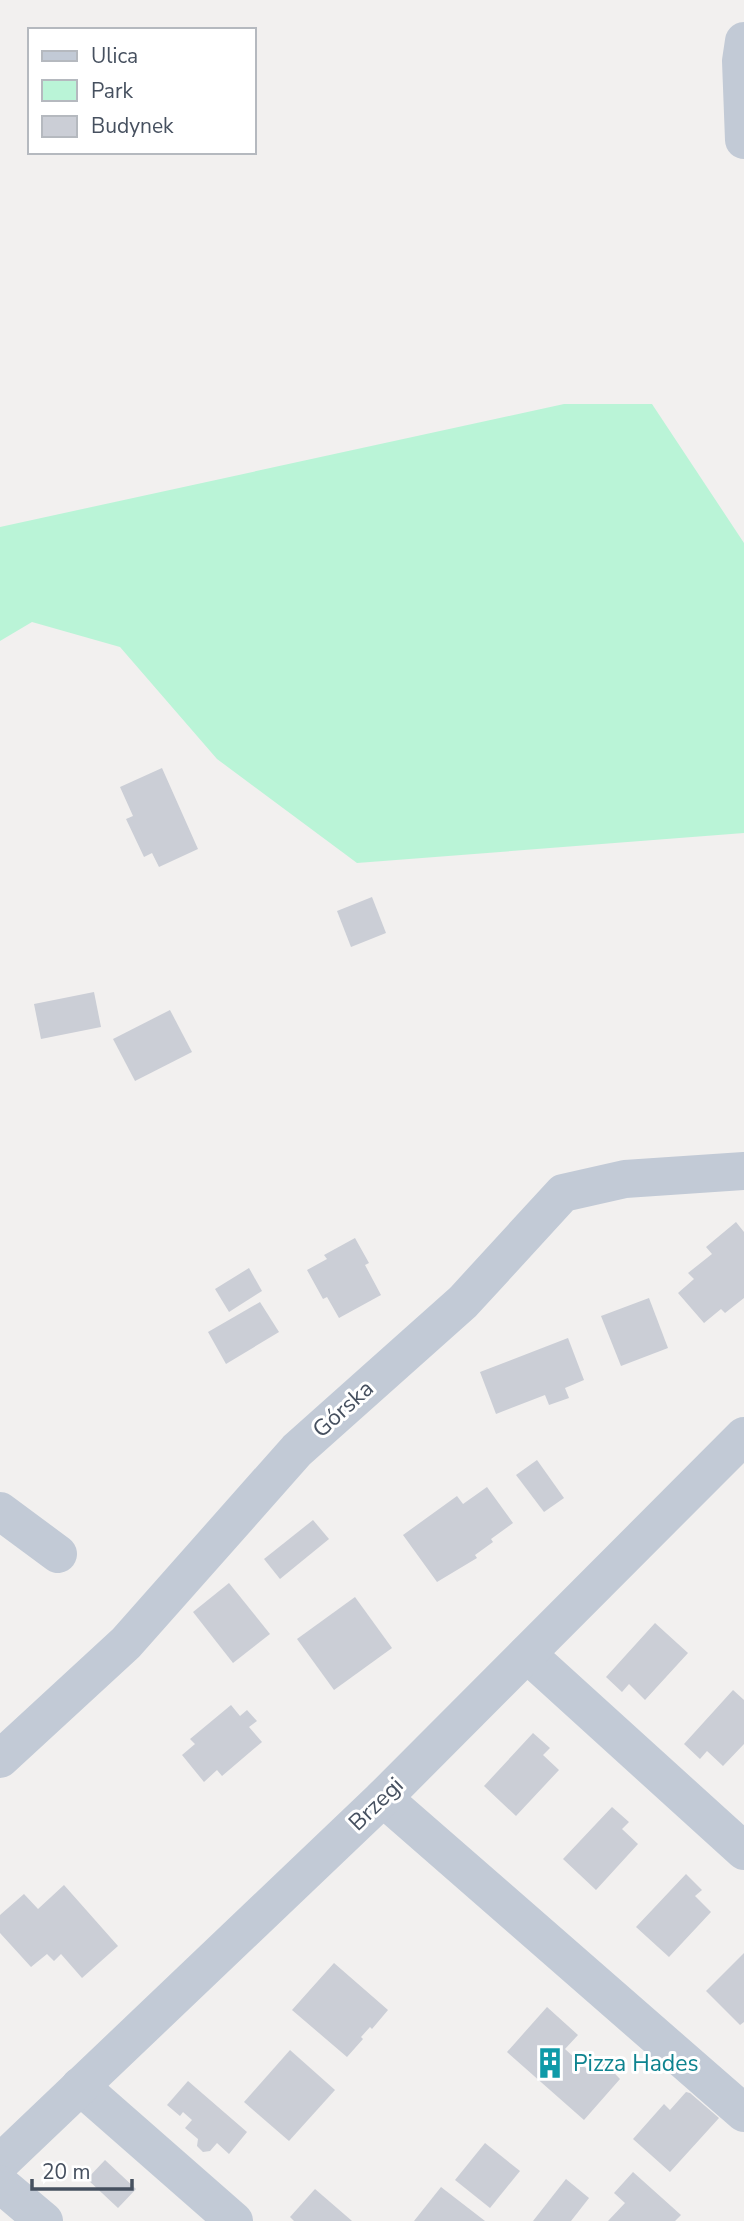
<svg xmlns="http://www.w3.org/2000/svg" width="744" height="2221" viewBox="0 0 744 2221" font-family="'Nunito Sans',sans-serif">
<rect width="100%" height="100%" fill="#f2f0ef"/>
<polygon fill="#baf4d7" points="564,404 652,404 744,543 744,833 357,863 217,759 120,647 32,622 0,641 0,527"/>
<g fill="#cbced6">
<polygon points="162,768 198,849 159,867 152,853 144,857 126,819 133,816 120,787"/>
<polygon points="372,897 386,933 351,947 337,911"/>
<polygon points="94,992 101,1027 41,1039 34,1004"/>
<polygon points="170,1010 192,1052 135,1081 113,1039"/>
<polygon points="736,1222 744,1232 744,1298 725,1313 721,1309 704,1323 678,1293 694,1279 688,1273 712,1254 706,1247"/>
<polygon points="355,1238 369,1263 365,1265 381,1295 339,1318 327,1297 323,1299 307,1270 327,1259 324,1255"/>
<polygon points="249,1268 262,1291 229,1312 215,1289"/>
<polygon points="649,1298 668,1348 621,1366 601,1316"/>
<polygon points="260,1302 279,1332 226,1364 208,1332"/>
<polygon points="568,1338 584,1380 565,1388 569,1398 549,1405 545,1395 496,1414 480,1372"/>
<polygon points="537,1460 564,1498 544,1512 516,1475"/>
<polygon points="487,1487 513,1523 491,1539 493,1542 475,1555 477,1558 437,1582 403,1535 457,1496 463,1504"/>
<polygon points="313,1520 329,1539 280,1579 264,1559"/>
<polygon points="229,1583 270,1634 233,1663 193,1612"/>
<polygon points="355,1597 392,1648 334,1690 297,1639"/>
<polygon points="655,1623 688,1653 645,1700 629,1684 622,1692 606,1677"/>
<polygon points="733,1690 744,1700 744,1744 723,1766 707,1751 700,1759 684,1744"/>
<polygon points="231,1705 240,1716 247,1710 257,1721 249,1727 262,1742 222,1776 217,1770 204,1782 182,1755 195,1744 190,1739"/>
<polygon points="533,1733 550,1748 543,1755 559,1770 516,1816 484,1786"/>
<polygon points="612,1807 629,1822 622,1829 638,1844 596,1890 563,1859"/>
<polygon points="686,1874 702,1890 695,1896 711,1912 669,1957 636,1927"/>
<polygon points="64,1885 118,1946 82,1978 61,1954 54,1961 47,1954 31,1967 0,1933 0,1915 24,1894 38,1909"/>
<polygon points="744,1953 744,2022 740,2025 706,1991"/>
<polygon points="334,1963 388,2010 372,2029 370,2027 361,2037 363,2039 347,2057 292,2010"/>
<polygon points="547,2007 578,2035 565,2049 587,2069 599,2057 620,2079 584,2120 507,2052"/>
<polygon points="290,2050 335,2090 289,2141 244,2102"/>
<polygon points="188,2081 247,2132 229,2154 217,2143 210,2151 203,2152 197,2146 198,2139 185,2128 192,2120 183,2112 180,2116 167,2105"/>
<polygon points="686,2092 690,2093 719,2118 670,2172 633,2139 664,2104 670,2110"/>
<polygon points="485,2143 520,2171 490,2208 455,2180"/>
<polygon points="105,2160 136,2189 118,2208 87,2179"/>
<polygon points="633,2172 681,2215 675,2221 608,2221 625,2203 614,2193"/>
<polygon points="566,2179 589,2198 582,2207 571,2221 533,2221"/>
<polygon points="441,2187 485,2221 414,2221"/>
<polygon points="315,2189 352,2221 294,2221 290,2217"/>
</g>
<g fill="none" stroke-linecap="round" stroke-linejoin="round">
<g stroke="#c2cad6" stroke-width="38">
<polyline points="744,41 741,61 744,140"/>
<polyline points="0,1511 58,1554"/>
<polyline points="527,1654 744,1851"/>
<polyline points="0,1759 126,1643 297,1450 463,1302 563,1193 625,1179 744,1171"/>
<polyline points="383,1798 744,2113"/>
<polyline points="80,2086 234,2221"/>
<polyline points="0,2163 383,1798 744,1436"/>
<polyline points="0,2184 44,2221"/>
</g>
</g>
<defs>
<symbol id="building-bare" viewBox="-9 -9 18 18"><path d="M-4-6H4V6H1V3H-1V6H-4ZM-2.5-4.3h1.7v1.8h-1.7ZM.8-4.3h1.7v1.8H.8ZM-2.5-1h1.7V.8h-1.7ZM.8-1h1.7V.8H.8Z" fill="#0f9aa8" stroke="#fff" stroke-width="2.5" paint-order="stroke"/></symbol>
</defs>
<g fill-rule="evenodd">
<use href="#building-bare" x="528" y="2041" width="44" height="44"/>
</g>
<g text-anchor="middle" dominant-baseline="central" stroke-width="6" stroke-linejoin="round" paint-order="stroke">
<g font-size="23" fill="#46505f" stroke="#fff">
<text transform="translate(343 1409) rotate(-42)">Górska</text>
<text transform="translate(376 1804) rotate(-44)">Brzegi</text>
</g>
<g font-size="23" fill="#0d838f" stroke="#fff" text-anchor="start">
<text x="573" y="2063">Pizza Hades</text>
</g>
</g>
<rect x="28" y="28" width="228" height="126" fill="#ffffff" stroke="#b5b9bf" stroke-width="2"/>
<rect x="42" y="51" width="35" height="10" fill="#c2cad6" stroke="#b5b9bf" stroke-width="2"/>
<text x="91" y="63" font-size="21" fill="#46505f">Ulica</text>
<rect x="42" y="80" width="35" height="21" fill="#baf4d7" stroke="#b5b9bf" stroke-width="2"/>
<text x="91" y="98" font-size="21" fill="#46505f">Park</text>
<rect x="42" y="116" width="35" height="21" fill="#cbced6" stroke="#b5b9bf" stroke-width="2"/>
<text x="91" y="133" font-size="21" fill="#46505f">Budynek</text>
<path d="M32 2179v10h100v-10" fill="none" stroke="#46505f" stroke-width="3.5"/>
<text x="42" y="2179" font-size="21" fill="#46505f" stroke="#ffffff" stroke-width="5" paint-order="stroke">20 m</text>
</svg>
